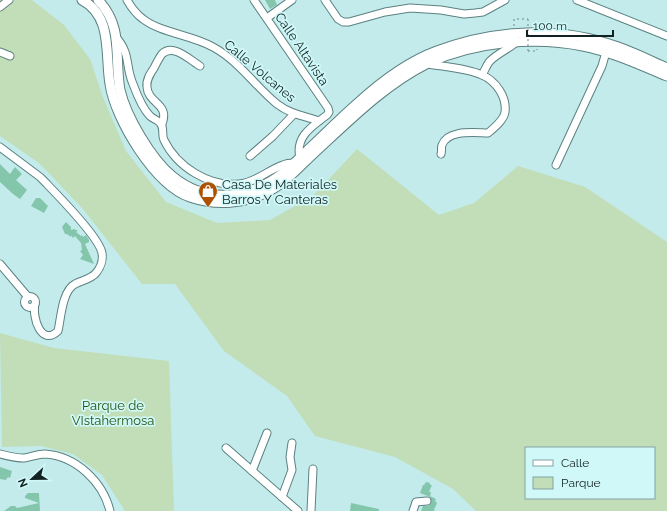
<svg xmlns="http://www.w3.org/2000/svg" width="667" height="511" viewBox="0 0 667 511" font-family="Raleway,sans-serif">
<rect width="100%" height="100%" fill="#c3ebeb"/>
<g fill="#c1deb8" fill-rule="evenodd">
<path d="M 0,0 L 32,0 L 64,25 L 90,59 L 103,97 L 126,151 L 166,202 L 217,223 L 270,220 L 313,196 L 357,149 L 439,215 L 474,203 L 518,166 L 585,187 L 667,242 L 667,511 L 476,511 L 453,489 L 395,457 L 315,436 L 287,396 L 224,351 L 175,284 L 142,284 L 82,208 L 39,163 L 0,136 ZM 526,448 L 654,448 L 654,498 L 526,498 Z"/>
<polygon points="0,333 54,348 169,361 174,511 125,511 102,475 73,454 41,446 2,447"/>
</g>
<g fill="#84c6ab">
<polygon points="265,0 275,0 277,5 270,9"/>
<polygon points="0,164 10,174 15,167 22,174 16,180 27,190 20,199 13,194 0,182"/>
<polygon points="36,198 40,198 48,206 44,213 31,206"/>
<polygon points="66,222 71,227 71,230 74,229 78,231 76,232 81,236 82,235 83,237 86,235 89,240 89,242 85,244 94,264 80,259 83,255 80,251 82,250 81,243 75,236 73,238 71,235 71,237 67,234 65,234 62,227"/>
<polygon points="0,467 12,471 10,478 8,477 6,480 0,479"/>
<polygon points="426,482 430,483 430,485 432,485 429,492 431,492 430,497 420,493 423,485 424,485"/>
<polygon points="28,493 39,493 40,511 4,511 11,506 15,506 17,508 39,503 25,498 25,496"/>
<polygon points="430,496 436,499 435,501 437,503 434,510 435,511 421,511 423,506 428,506 431,503"/>
<polygon points="351,503 379,509 379,511 350,511"/>
</g>
<g fill="none" stroke-linecap="round" stroke-linejoin="round">
<defs>
<g id="minor">
<path d="M 127,0 C 131,7 136,14 143,19 C 161,33 192,35 213,47 C 239,61 255,86 277,104 C 290,114 304,116 319,121"/>
<path d="M 254,0 L 328,108 L 329,112 L 327,115 C 311,127 295,137 300,158"/>
<polyline points="325,0 338,19 343,22 349,22 385,12 410,8 441,10 464,14 475,13 483,12 505,0"/>
<polyline points="577,0 667,36"/>
<polyline points="0,7 9,0"/>
<polyline points="267,18 292,0"/>
<path d="M 116,37 C 131,54 125,66 133,84 C 137,95 142,108 150,116 C 153,119 158,120 160,123 C 165,128 161,134 164,140 C 177,167 209,187 239,184 C 255,183 268,170 283,165 C 287,163 291,163 295,163"/>
<polyline points="0,52 10,56"/>
<path d="M 428,64 C 446,67 466,68 482,75 C 496,81 507,97 505,112 C 504,120 494,128 488,133 C 475,133 448,129 442,145 C 441,147 442,152 441,154"/>
<path d="M 482,75 C 485,70 487,64 490,61 C 498,53 507,50 515,43"/>
<path d="M 162,124 C 170,103 148,104 147,87 C 146,80 150,74 154,68 C 156,64 159,58 162,54 C 173,43 190,60 200,66"/>
<path d="M 0,147 L 40,177 L 47,184 C 60,198 99,237 102,253 C 103,259 101,267 96,273 C 91,279 83,280 75,284 C 62,291 61,318 58,331 C 41,347 32,317 35,304"/>
<polyline points="250,156 273,136 294,114"/>
<polyline points="556,165 602,66 606,52"/>
<polyline points="0,264 28,297"/>
<circle cx="30" cy="302" r="5.5"/>
<polyline points="226,448 298,511"/>
<path d="M 0,454 C 8,456 16,458 24,458 C 31,457 38,454 45,454 C 76,456 103,482 110,511"/>
<polyline points="252,471 267,433"/>
<polyline points="282,497 292,470 290,457 292,443"/>
<polyline points="311,511 313,469"/>
<polyline points="413,511 416,502 427,501"/>
</g>
<g id="major">
<path d="M 82,0 C 113,16 105,55 110,84 C 115,119 155,185 190,197 C 216,206 245,204 269,191 C 285,183 299,167 313,154 C 349,121 384,85 428,63 C 474,42 534,36 583,46 C 613,52 640,65 667,76"/>
<path d="M 98,0 C 124,27 114,57 120,90 C 126,116 151,159 172,176 C 207,205 249,199 283,173 C 293,165 302,156 311,147 C 327,132 342,117 358,103 C 381,82 407,62 437,51 C 495,29 559,26 618,47 C 635,53 651,61 667,68"/>
</g>
</defs>
<use href="#minor" stroke="#5c8181" stroke-width="9"/>
<use href="#major" stroke="#5c8181" stroke-width="11"/>
<g stroke="#6d8989" stroke-width="1" stroke-dasharray="2 3" stroke-linecap="butt">
<polyline points="514,26 514,19 528,19"/>
<polyline points="528,51 537,51 537,49"/>
</g>
<use href="#minor" stroke="#fff" stroke-width="7"/>
<use href="#major" stroke="#fff" stroke-width="9"/>
<polyline stroke="#6d8989" stroke-width="1" stroke-dasharray="2 3" stroke-linecap="butt" points="528,51 528,19"/>
</g>
<defs>
<symbol id="shop-pin" viewBox="-11 -11 22 30"><path d="M0 17L-7.5 6A9.5 9.5 0 1 1 7.5 6Z" fill="#af5100" stroke="#d0f8f8"/><path d="M-5-2.5h2.3a2.7 3.5 0 0 1 5.4 0H5L5.5 6h-11ZM-1.5-2.5h3a1.5 2.3 0 0 0-3 0Z" fill="#fff"/></symbol>
</defs>
<g fill-rule="evenodd">
<use href="#shop-pin" x="197" y="180" width="22" height="30"/>
</g>
<g text-anchor="middle" dominant-baseline="central" stroke-width="3.5" stroke-linejoin="round" paint-order="stroke">
<g font-size="13" fill="#122222" stroke="#d0f8f8">
<text transform="translate(302 49) rotate(56)">Calle Altavista</text>
<text transform="translate(260 71) rotate(40)">Calle Volcanes</text>
</g>
<g font-size="13" fill="#122222" stroke="#d0f8f8" text-anchor="start">
<text x="222" y="184">Casa De Materiales<tspan x="222" dy="15">Barros Y Canteras</tspan></text>
</g>
<g font-size="13" fill="#245210" stroke="#d0f8f8">
<text x="113" y="405">Parque de<tspan x="113" dy="15">VIstahermosa</tspan></text>
</g>
</g>
<rect x="525" y="447" width="130" height="52" fill="#d0f8f8" stroke="#84a2a2"/>
<rect x="533" y="460" width="20" height="6" fill="#ffffff" stroke="#84a2a2"/>
<text x="561" y="467" font-size="12" fill="#122222">Calle</text>
<rect x="533" y="477" width="20" height="12" fill="#c1deb8" stroke="#84a2a2"/>
<text x="561" y="487" font-size="12" fill="#122222">Parque</text>
<g transform="translate(32 479) rotate(248)" stroke="#d0f8f8" stroke-width="3" paint-order="stroke">
<path d="M0-3L7 15L0 10L-7 15Z" fill="#122222"/>
<text y="-6" font-size="11" font-weight="bold" text-anchor="middle" fill="#122222">N</text>
</g>
<path d="M527 30v6h86v-6" fill="none" stroke="#122222" stroke-width="2"/>
<text x="533" y="30" font-size="12" fill="#122222" stroke="#d0f8f8" stroke-width="3" paint-order="stroke">100 m</text>
</svg>
